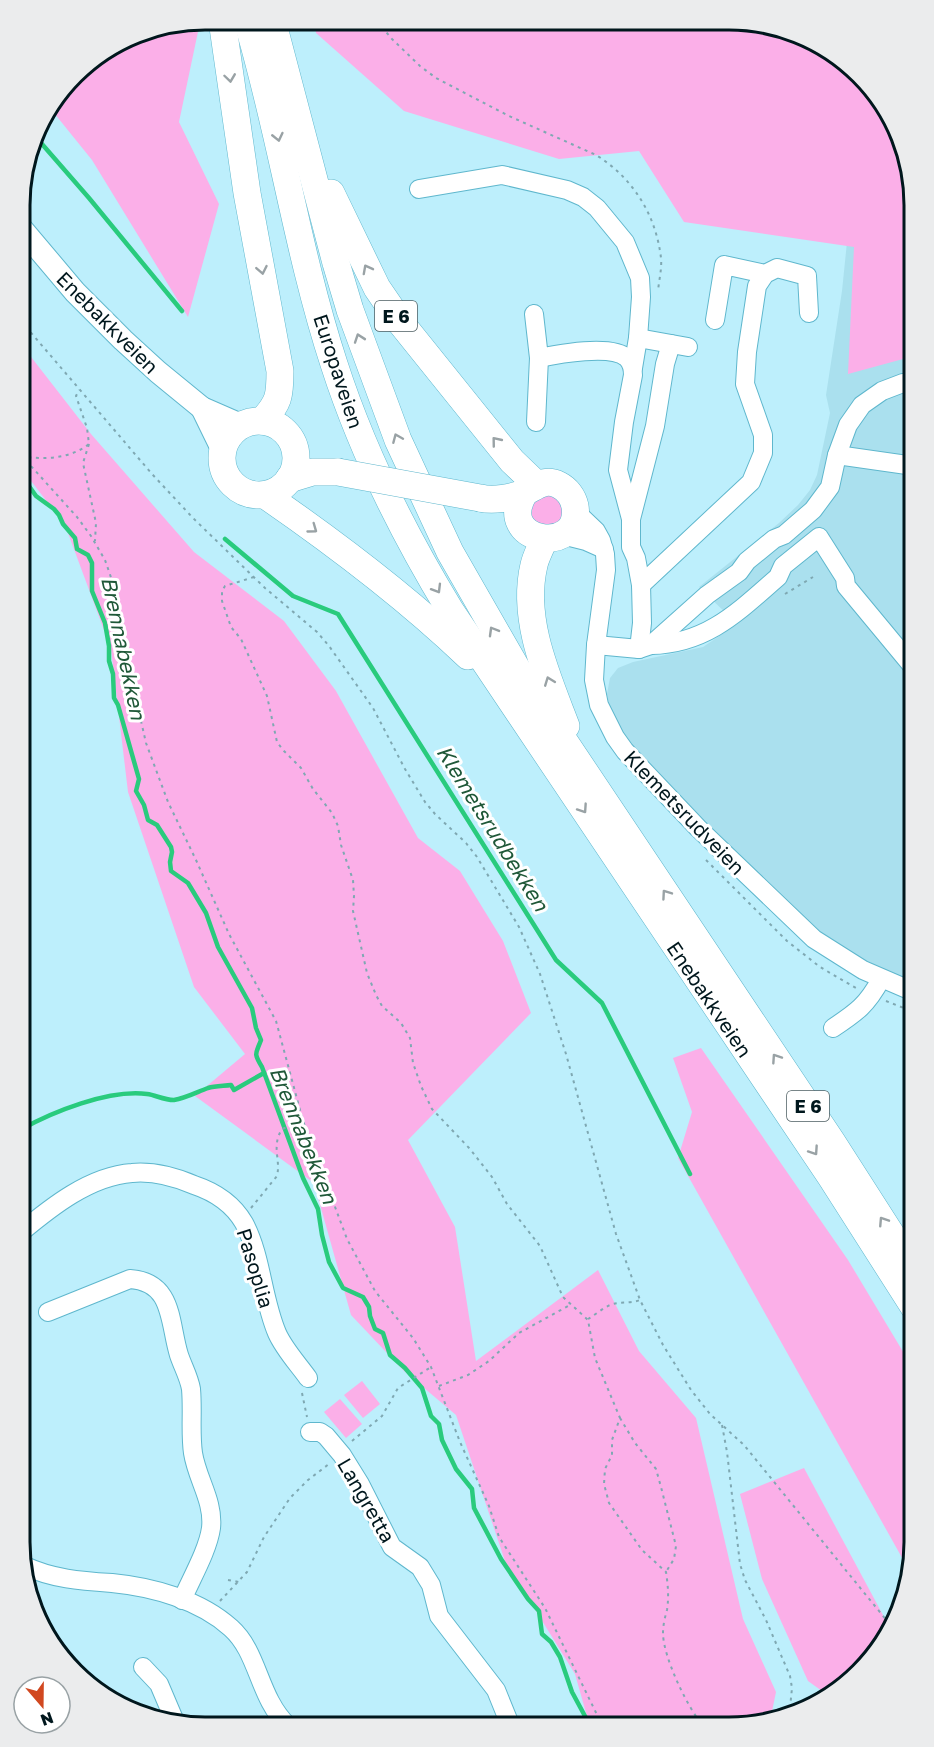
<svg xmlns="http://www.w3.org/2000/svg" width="934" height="1747" viewBox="0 0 934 1747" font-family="'Golos Text',sans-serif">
<rect width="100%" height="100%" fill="#bdeffc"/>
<polygon fill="#aae0ee" points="847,242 914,276 914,981 885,970 838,947 806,922 647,764 624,734 609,705 607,694 610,678 618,668 633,662 703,647 737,624 699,587 779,523 798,505 810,490 817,475 830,413 826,395 842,291"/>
<g fill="#fbafe8">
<polygon points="314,20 765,23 851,65 905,145 914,205 914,356 848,374 854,247 684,222 639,151 559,159 404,111 316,33"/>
<polygon points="198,21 199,27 179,122 219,204 188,317 92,160 50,108 82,66 134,33"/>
<polygon points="21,344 91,434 194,552 284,621 336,691 418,838 460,871 503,941 531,1013 408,1140 455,1227 476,1361 598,1270 639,1351 696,1418 743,1619 776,1692 770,1721 729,1727 590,1727 575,1674 505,1561 456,1415 404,1371 351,1315 314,1183 195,1096 245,1054 194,987 128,792 111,649 65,525 21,468"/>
<polygon points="536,495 560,496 565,520 542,530 529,519"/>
<polygon points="701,1048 848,1260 914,1370 914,1555 910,1572 678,1158 692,1112 673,1058"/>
<polygon points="362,1381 380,1404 363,1418 344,1395"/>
<polygon points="340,1399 362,1424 346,1438 324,1412"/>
<path d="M 804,1468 L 891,1630 C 876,1656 856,1682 829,1696 L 808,1681 L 762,1579 L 740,1494 Z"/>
</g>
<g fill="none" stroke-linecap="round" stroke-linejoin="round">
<g stroke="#29cb7d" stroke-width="4.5">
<polyline points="35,136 89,198 182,311"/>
<path d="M 21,479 L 24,479 L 36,496 L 54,509 L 59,515 L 63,524 L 75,538 L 77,549 L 88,555 L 92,563 L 92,591 L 105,623 L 109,646 L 109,661 L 113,674 L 114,698 L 118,705 L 139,779 L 136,791 L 144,805 L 148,820 L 157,825 L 171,847 L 172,852 L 170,862 L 171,871 L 188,883 L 206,913 L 218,947 L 252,1008 L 256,1028 L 261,1040 C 256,1054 253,1052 262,1067 L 303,1178 L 318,1209 L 322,1235 L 329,1262 L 343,1288 L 363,1297 L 369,1307 L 370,1316 L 375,1329 L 383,1333 L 390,1355 L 405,1368 L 422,1388 L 431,1416 L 439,1424 L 442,1440 L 456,1469 L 472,1489 L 474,1508 L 501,1559 L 528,1599 L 539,1611 L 542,1634 L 551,1642 L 560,1657 L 572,1692 L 586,1718 L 588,1727"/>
<polyline points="225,539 293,596 338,614 556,960 602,1003 690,1174"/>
<path d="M 20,1130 C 52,1112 109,1089 147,1094 C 156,1095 163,1100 174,1100 C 186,1098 197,1092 208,1088 C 215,1086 224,1086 231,1085 L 234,1090 L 264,1073"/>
</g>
<defs>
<g id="minor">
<polyline points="419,189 502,175 567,190 583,197 597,208 625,242 640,278 641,297 638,338 633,368"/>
<path d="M 534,314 L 539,358 C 558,354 612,344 627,358 C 632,363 633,369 633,375 L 624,422 L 618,470 L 631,519"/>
<polyline points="715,320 724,265 765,274"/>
<polyline points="638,338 688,347"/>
<polyline points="536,422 539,358"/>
<polyline points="837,455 914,466"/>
<polyline points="575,511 596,531 601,540 605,554 606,570 596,645 594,680 599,705 615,737 625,751 698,828 814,939 863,970 914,992"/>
<polyline points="562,535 586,541 604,549"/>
<polyline points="641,585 751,482 763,453 763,435 745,384 747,352 757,286 765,274 777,268 807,276 809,313"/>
<polyline points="596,645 639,649 651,645 707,595 739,572 747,561 774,539 784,535 813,510 830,487 837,455 848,425 862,405 882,391 903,383 914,382"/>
<path d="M 651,645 C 707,644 739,611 778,577 L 783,566 L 819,537 L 845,578 L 846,586 L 914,668"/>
<polyline points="639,649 642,623 641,585 636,558 631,547 631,519 655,426 665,364 671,344"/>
<path d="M 833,1028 C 857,1012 867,1005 881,979"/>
<path d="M 20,1233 C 51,1207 90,1176 132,1173 C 153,1171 175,1177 194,1185 C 215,1192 233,1204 244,1223 C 262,1257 262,1298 277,1333 C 284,1349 298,1364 308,1378"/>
<path d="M 48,1312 L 130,1279 C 174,1282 169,1323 179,1355 C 183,1367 189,1377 191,1389 C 193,1411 190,1432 193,1453 C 197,1479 214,1501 211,1528 C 208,1550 191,1579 182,1600"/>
<polyline points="310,1432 320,1432 326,1436 342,1455 360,1484 392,1547 420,1567 431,1585 439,1616 496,1690 511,1727"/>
<path d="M 23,1565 C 52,1579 81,1581 112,1583 C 153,1587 200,1600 231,1628 C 259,1653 258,1697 288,1726"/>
<polyline points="143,1667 159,1684 176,1724"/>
</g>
<g id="major">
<polyline points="21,228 75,292 123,340 158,372 202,408 241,425"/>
<polyline points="202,408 222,449"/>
</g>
<g id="highway">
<path d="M 222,20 L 247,193 L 280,371 C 280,396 279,403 262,421"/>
<path d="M 247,20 C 281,133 297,251 334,364 C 362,451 402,531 450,610 L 831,1177 L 914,1307"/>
<polyline points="272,20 336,263 350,310 398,440 450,552 524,681 832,1142 914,1270"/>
<polyline points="331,193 377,288 401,323 512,461 536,484"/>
<circle cx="259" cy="458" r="37"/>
<polyline points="289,479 312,472 338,472"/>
<path d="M 265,495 C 336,544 405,596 468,656"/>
<path d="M 480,498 C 493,501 513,498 525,492 C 537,486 545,478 559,485 C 567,489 573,497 575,506 C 583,557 492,543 525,492"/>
<path d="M 544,539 C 541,548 536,556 534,565 C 521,619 547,676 566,726"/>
</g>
</defs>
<use href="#minor" stroke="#5fb7cd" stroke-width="20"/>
<use href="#major" stroke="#5fb7cd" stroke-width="24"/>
<use href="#highway" stroke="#5fb7cd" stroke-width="28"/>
<g stroke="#7fa8b2" stroke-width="2" stroke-dasharray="3 4.5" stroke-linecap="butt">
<path d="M 377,21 L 392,39 L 420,66 L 436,78 L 509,116 L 596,155 C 633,178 656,215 661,258 C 662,269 659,280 658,291"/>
<polyline points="21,321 152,474 193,518 265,588 317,632 329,646 373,708 405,769 425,802 435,814 466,843 477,857 519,927 540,974 566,1054 616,1234 640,1300 663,1345 691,1390 710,1414 744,1445 892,1627"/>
<polyline points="89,444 83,463 96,523 95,541"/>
<polyline points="21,455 77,517 91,536 105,560 115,589 119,624 146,743 168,802 196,860 229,934 276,1021 303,1121 347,1239 375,1291 413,1338 431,1367 460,1442 489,1506 499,1537 545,1608 603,1727"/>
<path d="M 21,456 C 44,460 70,459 89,444 L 87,428 L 76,396 L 79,390"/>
<path d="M 254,577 L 225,586 L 222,591 L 222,601 L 231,627 L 241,639 L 267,696 L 277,742 L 283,750 L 301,768 L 313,789 L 332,813 L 338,826 L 341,845 L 353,880 L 354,896 L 353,911 L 367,973 L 376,995 L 382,1006 L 401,1023 L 410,1038 L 413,1063 L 421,1086 L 432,1109 L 470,1149 L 492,1177 L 507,1204 L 540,1246 L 563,1297 L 588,1320 L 595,1358 L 620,1418 L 612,1440 L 612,1455 L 605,1469 L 604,1484 L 609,1503 L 642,1550 L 666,1572 C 668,1585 669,1597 667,1610 C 665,1617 663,1625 663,1633 C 663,1657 688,1709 704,1727"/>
<polyline points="785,594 813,577"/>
<polyline points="706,860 787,941 820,967 856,988"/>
<polyline points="886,1001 914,1012"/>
<path d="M 251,1208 L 277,1176 C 281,1159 271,1147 282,1129 L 302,1122"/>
<path d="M 588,1319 C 595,1315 603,1308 610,1305 C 620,1301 630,1304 640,1300"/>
<polyline points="439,1386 468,1375 489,1361 519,1333 570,1305"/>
<polyline points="302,1393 307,1417"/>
<polyline points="620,1418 635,1443 656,1469 661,1487 676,1546 674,1559 666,1572"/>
<polyline points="722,1425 727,1452 740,1564 745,1580 766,1620 790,1676 792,1688 789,1718"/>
<polyline points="352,1441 382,1416 398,1388 431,1367"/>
<polyline points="228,1580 239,1582"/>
<polyline points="220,1601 247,1572 264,1537 290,1498 308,1480 329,1464"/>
<polyline points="303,1721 310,1726"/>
</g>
<use href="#minor" stroke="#fff" stroke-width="18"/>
<use href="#major" stroke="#fff" stroke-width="22"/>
<use href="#highway" stroke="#fff" stroke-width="27"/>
<defs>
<polyline id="highway-bridge" points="338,472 480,498"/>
</defs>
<use href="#highway-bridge" stroke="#5fb7cd" stroke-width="28" stroke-linecap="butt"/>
<use href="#highway-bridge" stroke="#fff" stroke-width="27"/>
</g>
<defs><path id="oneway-chevron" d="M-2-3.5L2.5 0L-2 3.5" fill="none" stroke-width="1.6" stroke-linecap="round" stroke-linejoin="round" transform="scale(1.5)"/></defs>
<g stroke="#99a2a5">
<use href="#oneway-chevron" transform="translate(230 78) rotate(82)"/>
<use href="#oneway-chevron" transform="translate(278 137) rotate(77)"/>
<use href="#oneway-chevron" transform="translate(367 269) rotate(-118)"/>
<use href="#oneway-chevron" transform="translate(262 270) rotate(79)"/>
<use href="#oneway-chevron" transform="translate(359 338) rotate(-109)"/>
<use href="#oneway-chevron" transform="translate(397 438) rotate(-113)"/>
<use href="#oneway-chevron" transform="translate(496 441) rotate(-129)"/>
<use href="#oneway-chevron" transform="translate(313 529) rotate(36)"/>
<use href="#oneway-chevron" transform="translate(437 589) rotate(59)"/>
<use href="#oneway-chevron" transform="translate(493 631) rotate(-120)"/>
<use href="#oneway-chevron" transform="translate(549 681) rotate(-111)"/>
<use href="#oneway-chevron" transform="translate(583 809) rotate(56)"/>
<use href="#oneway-chevron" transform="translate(666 894) rotate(-125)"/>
<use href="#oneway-chevron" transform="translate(776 1058) rotate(-124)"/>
<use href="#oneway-chevron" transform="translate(814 1151) rotate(56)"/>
<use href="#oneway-chevron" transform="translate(883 1221) rotate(-123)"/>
</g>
<g text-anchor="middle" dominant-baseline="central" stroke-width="6" stroke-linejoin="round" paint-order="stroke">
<g fill="#fff" stroke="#4c5d61" stroke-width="1.5">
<rect x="375" y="301" width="42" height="30" rx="4.5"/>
<rect x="787" y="1091" width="42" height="30" rx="4.5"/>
</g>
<g font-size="18" font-weight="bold" fill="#00171d">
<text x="396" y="316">E 6</text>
<text x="808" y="1106">E 6</text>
</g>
<g font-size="20" fill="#00171d" stroke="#fff">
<text transform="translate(108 322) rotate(45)">Enebakkveien</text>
<text transform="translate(339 371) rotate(72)">Europaveien</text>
<text transform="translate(685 812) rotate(46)">Klemetsrudveien</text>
<text transform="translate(710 999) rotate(56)">Enebakkveien</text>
<text transform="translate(256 1268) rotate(73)">Pasoplia</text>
<text transform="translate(367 1500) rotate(60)">Langretta</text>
</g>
<g font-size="21" font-style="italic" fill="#1f5838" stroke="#fff">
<text transform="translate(124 648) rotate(78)">Brennabekken</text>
<text transform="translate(493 828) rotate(58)">Klemetsrudbekken</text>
<text transform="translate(304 1135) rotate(68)">Brennabekken</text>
</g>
</g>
<path d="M0 0H934V1747H0ZM205 30H729A175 175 0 0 1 904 205V1542A175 175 0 0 1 729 1717H205A175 175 0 0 1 30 1542V205A175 175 0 0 1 205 30Z" fill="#ebeced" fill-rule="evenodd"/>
<path fill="none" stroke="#00171d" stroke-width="3" d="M205 30H729A175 175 0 0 1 904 205V1542A175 175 0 0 1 729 1717H205A175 175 0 0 1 30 1542V205A175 175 0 0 1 205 30Z"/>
<g transform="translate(42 1705) rotate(160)"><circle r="28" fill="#ffffff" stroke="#99a2a5" stroke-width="1.5"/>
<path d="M0-4.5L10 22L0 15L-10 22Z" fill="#d14820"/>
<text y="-9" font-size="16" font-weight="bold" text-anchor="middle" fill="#00171d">N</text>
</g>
</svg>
